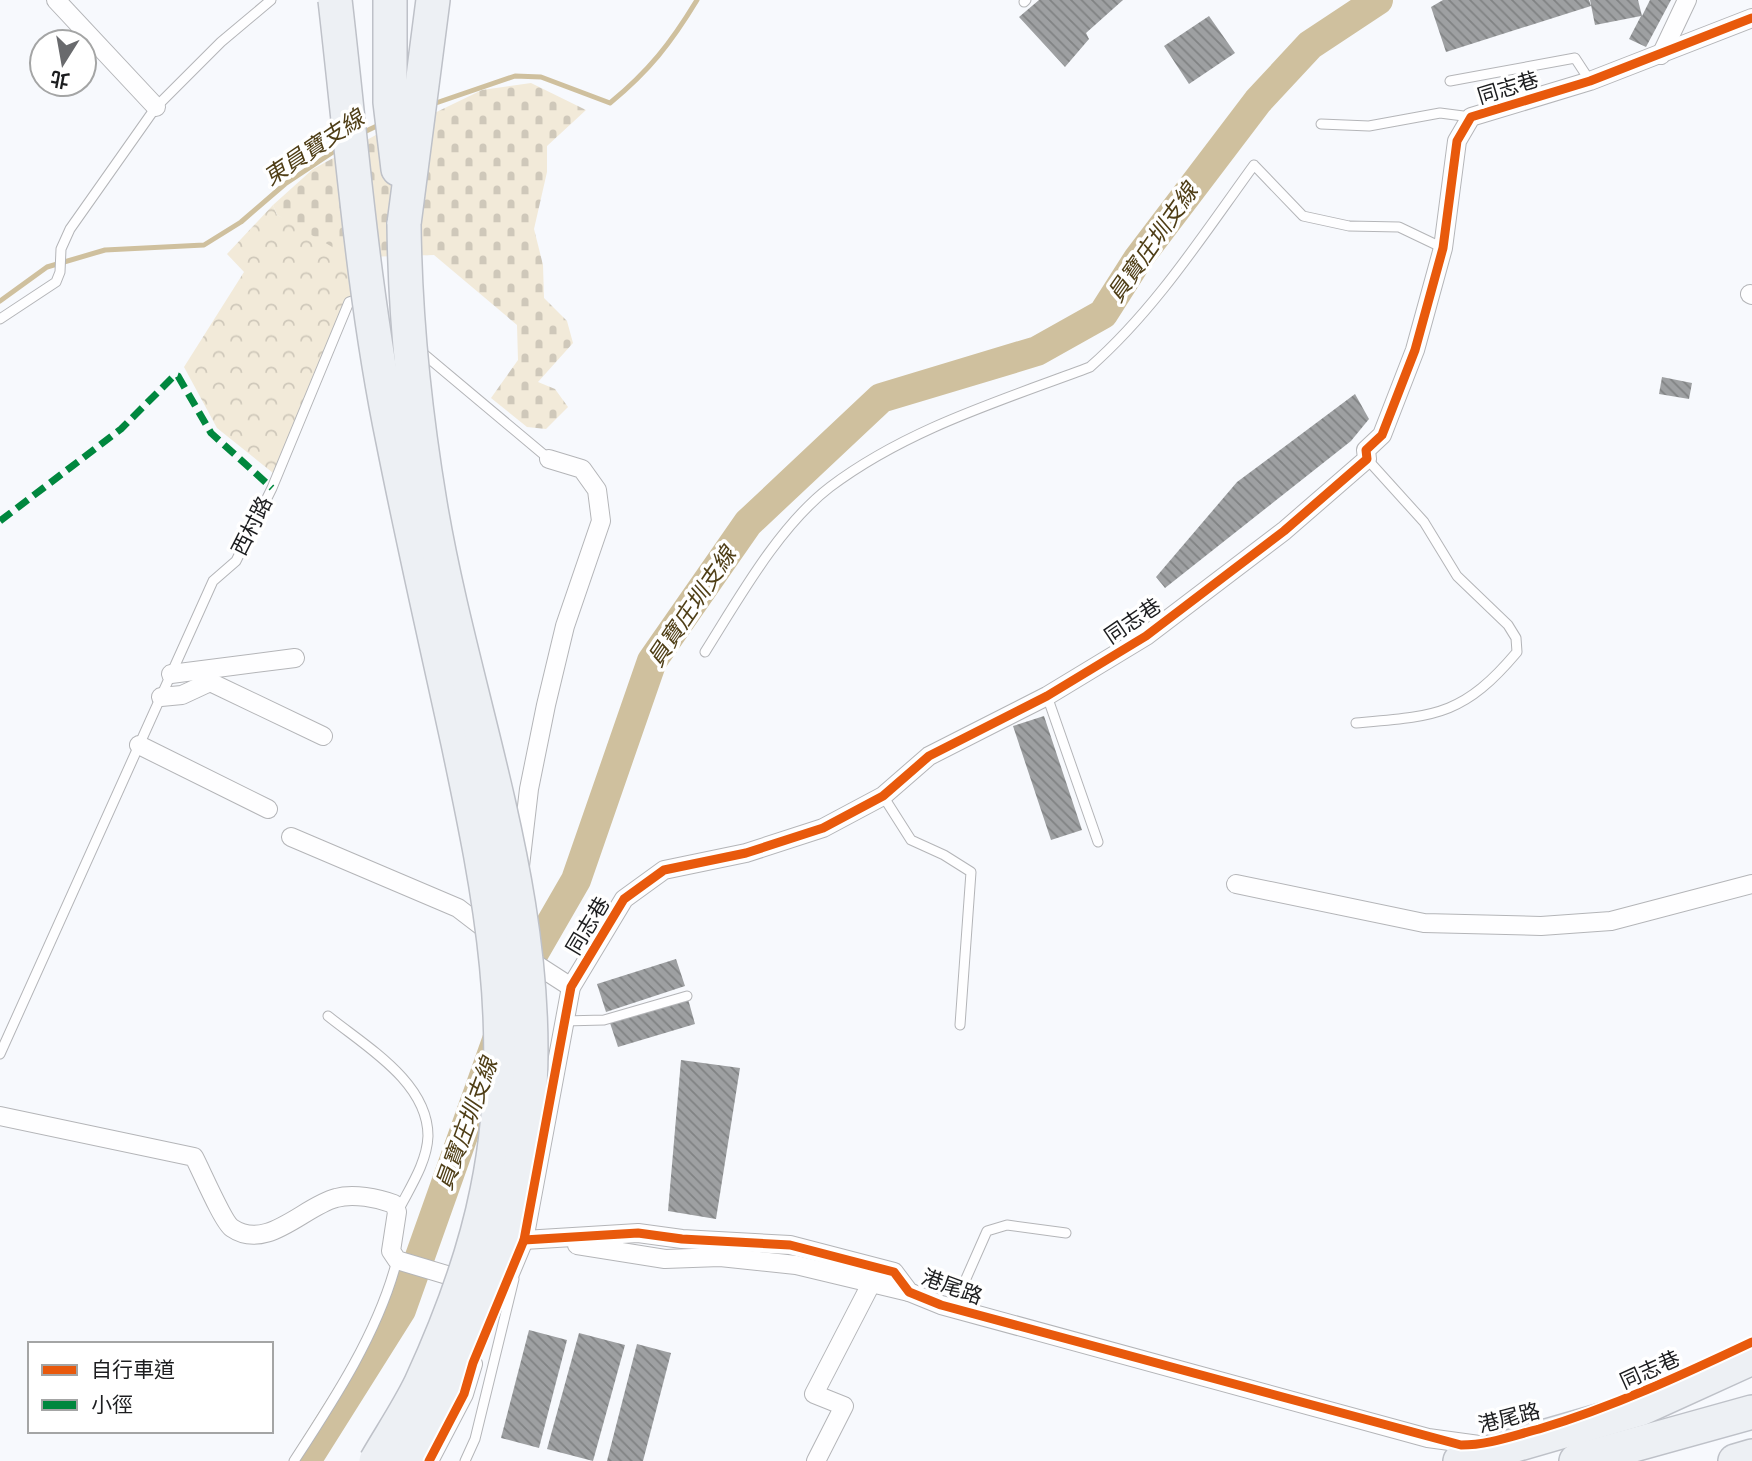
<svg xmlns="http://www.w3.org/2000/svg" width="1752" height="1461" viewBox="0 0 1752 1461" font-family="'Nunito Sans','Noto Sans TC',sans-serif">
<defs>
<pattern id="forest-crowns" width="20" height="18" patternUnits="userSpaceOnUse" patternTransform="scale(1.75)"><rect width="20" height="18" fill="#f2ead9"/><path d="M2 6a3 3 0 1 1 6 0M12 15a3 3 0 1 1 6 0" fill="none" stroke="#cfc8ba"/></pattern>
<pattern id="cemetery-stones" width="16" height="16" patternUnits="userSpaceOnUse" patternTransform="scale(1.75)"><rect width="16" height="16" fill="#f2ead9"/><path d="M2 7V4a2 2 0 0 1 4 0v3zM10 15v-3a2 2 0 0 1 4 0v3z" fill="#cfc8ba"/></pattern>
<pattern id="building-back-hatch" width="6" height="6" patternUnits="userSpaceOnUse" patternTransform="scale(1.75)"><rect width="6" height="6" fill="#9ea0a2"/><path d="M-1 5l2 2M0 0l6 6M5-1l2 2" fill="none" stroke="#808283"/></pattern>
</defs>
<rect width="100%" height="100%" fill="#f7f9fd"/>
<polygon fill="url(#forest-crowns)" points="273,205 277,215 364,257 352,305 273,473 217,428 184,367 244,272 227,254"/>
<polygon fill="url(#cemetery-stones)" points="531,83 586,110 547,146 547,172 534,229 543,265 544,298 567,321 573,343 538,382 555,389 568,407 546,429 527,427 491,398 518,360 517,325 434,255 364,257 341,252 277,215 273,205 313,169 387,129 420,120 482,90"/>
<g fill="none" stroke-linecap="round" stroke-linejoin="round">
<g stroke="#cfc09e" stroke-width="5">
<path d="M 430,105 L 515,76 L 541,77 L 610,103 C 649,71 671,43 697,0"/>
<polyline points="362,133 381,124"/>
<polyline points="0,301 47,267 105,250 204,245 241,222 285,184 339,148"/>
</g>
<g stroke="#cfc09e" stroke-width="30">
<polyline points="520,977 576,880 652,661 748,523 881,398 1037,351 1103,314 1138,259 1258,101 1310,45 1378,0"/>
<polyline points="306,1461 401,1310 497,1040"/>
</g>
</g>
<g fill="url(#building-back-hatch)">
<polygon points="1039,0 1123,0 1086,33 1089,39 1065,67 1019,17"/>
<polygon points="1443,0 1589,0 1591,6 1446,52 1431,7"/>
<polygon points="1590,0 1638,0 1642,16 1650,0 1671,0 1646,47 1629,39 1641,16 1595,25"/>
<polygon points="1209,16 1235,53 1189,84 1164,46"/>
<polygon points="1662,377 1692,383 1689,399 1659,394"/>
<polygon points="1355,394 1369,419 1351,441 1165,588 1156,577 1237,482"/>
<polygon points="1044,716 1082,830 1051,840 1013,726"/>
<polygon points="676,959 685,986 606,1012 597,984"/>
<polygon points="688,999 695,1024 618,1047 610,1023"/>
<polygon points="681,1060 740,1068 716,1219 668,1211"/>
<polygon points="529,1330 567,1340 539,1448 501,1438"/>
<polygon points="579,1333 625,1345 593,1461 547,1449"/>
<polygon points="637,1344 671,1353 643,1461 607,1461"/>
</g>
<g fill="none" stroke-linecap="round" stroke-linejoin="round">
<defs>
<g id="service">
<polyline points="1024,2 1026,0"/>
<polyline points="1450,81 1575,58 1590,81"/>
<polyline points="1321,124 1369,126 1440,113 1471,117"/>
<polyline points="0,319 56,282 60,272 61,249 70,229 156,107 221,42 271,0"/>
<polyline points="419,350 549,459"/>
<path d="M 705,652 C 739,598 779,526 830,487 C 907,429 1000,401 1090,367 C 1155,310 1203,235 1254,165 L 1303,216 L 1349,226 L 1399,227 L 1443,248"/>
<polyline points="1047,696 1098,842"/>
<path d="M 1356,723 C 1436,716 1463,716 1517,652 L 1516,638 L 1508,625 L 1457,576 L 1424,522 L 1367,459"/>
<polyline points="883,796 911,840 944,855 971,872 960,1025"/>
<path d="M 328,1016 C 365,1046 428,1082 428,1136 C 427,1163 409,1189 398,1211"/>
<polyline points="564,1021 604,1020 687,996"/>
<polyline points="0,1054 213,581 236,561 272,488 349,302 358,299 363,303"/>
<polyline points="953,1308 987,1231 1007,1225 1066,1233"/>
<path d="M 294,1461 C 334,1400 379,1331 397,1260"/>
<polyline points="465,1461 475,1439 514,1279"/>
</g>
<g id="minor">
<polyline points="56,0 156,107"/>
<polyline points="1661,55 1687,0"/>
<polyline points="1750,294 1752,295"/>
<polyline points="171,674 295,658"/>
<polyline points="161,697 182,695 210,682 323,736"/>
<polyline points="139,745 268,809"/>
<polyline points="291,837 458,908 492,934"/>
<polyline points="520,866 529,789 546,705 565,626 601,521 597,490 582,469 549,459"/>
<polyline points="1236,884 1424,923 1541,926 1611,921 1752,884"/>
<polyline points="523,956 571,987"/>
<path d="M 0,1116 L 194,1157 C 201,1170 223,1222 232,1228 C 267,1252 304,1206 336,1198 C 353,1193 378,1198 394,1204 L 397,1212 L 391,1251 L 397,1260 L 467,1281"/>
<polyline points="524,1240 638,1233 682,1239 790,1245 894,1272 909,1292 941,1305 1428,1438 1479,1445"/>
<polyline points="577,1245 665,1259 720,1257 796,1265 909,1292"/>
<polyline points="506,1283 524,1240 571,987 624,899 664,870 746,853 823,828 883,796 929,756 1047,696 1146,636 1284,531 1367,459 1366,450 1382,435 1415,350 1443,248 1457,141 1471,117 1590,81 1752,18"/>
<polyline points="429,1461 464,1394 473,1364"/>
<polyline points="816,1461 844,1406 814,1394 872,1282"/>
</g>
<g id="motorway">
<polyline points="390,0 390,102 398,169"/>
<polyline points="404,224 433,0"/>
<polyline points="1460,1461 1640,1409 1752,1358"/>
<polyline points="1576,1461 1752,1412"/>
<polyline points="1735,1461 1752,1456"/>
</g>
</defs>
<use href="#service" stroke="#b4b5b8" stroke-width="11"/>
<use href="#minor" stroke="#b4b5b8" stroke-width="20"/>
<use href="#motorway" stroke="#bec1c8" stroke-width="36"/>
<use href="#service" stroke="#fefeff" stroke-width="9"/>
<use href="#minor" stroke="#fefeff" stroke-width="18"/>
<use href="#motorway" stroke="#edf0f4" stroke-width="33"/>
<defs>
<g id="motorway-bridge">
<path d="M 335,0 C 352,147 363,296 393,441 C 413,542 436,642 458,743 C 490,894 519,1036 487,1191 C 474,1256 449,1322 421,1383 C 408,1410 391,1435 376,1461"/>
<path d="M 404,224 C 405,315 415,413 430,503 C 464,706 548,905 528,1113 C 517,1237 470,1355 408,1461"/>
</g>
</defs>
<use href="#motorway-bridge" stroke="#bec1c8" stroke-width="36" stroke-linecap="butt"/>
<use href="#motorway-bridge" stroke="#edf0f4" stroke-width="33"/>
<polyline stroke="#00873e" stroke-width="7" stroke-dasharray="14 7" stroke-linecap="butt" points="0,521 121,429 175,375 178,376 211,433 272,488"/>
<defs>
<g id="cycleway">
<path d="M 524,1240 L 638,1233 L 682,1239 L 790,1245 L 894,1272 L 909,1292 L 941,1305 L 1461,1445 C 1488,1445 1512,1436 1539,1429 C 1613,1407 1682,1375 1752,1342"/>
<polyline points="429,1461 464,1394 473,1363 524,1240 571,987 624,899 664,870 746,853 823,828 883,796 929,756 1047,696 1146,636 1284,531 1367,459 1366,450 1382,435 1415,350 1443,248 1457,141 1471,117 1590,81 1752,18"/>
</g>
</defs>
<use href="#cycleway" stroke="#fff" stroke-width="13"/>
<use href="#cycleway" stroke="#e8590c" stroke-width="9"/>
</g>
<g text-anchor="middle" dominant-baseline="central" stroke-width="7" stroke-linejoin="round" paint-order="stroke">
<g font-size="21" fill="#1c1d1f" stroke="#fff">
<text transform="translate(1508 88) rotate(-17)">同志巷</text>
<text transform="translate(252 526) rotate(-63)">西村路</text>
<text transform="translate(1133 621) rotate(-34)">同志巷</text>
<text transform="translate(588 926) rotate(-59)">同志巷</text>
<text transform="translate(952 1287) rotate(20)">港尾路</text>
<text transform="translate(1650 1370) rotate(-24)">同志巷</text>
<text transform="translate(1509 1418) rotate(-14)">港尾路</text>
</g>
<g font-size="23" font-style="italic" fill="#4f3e16" stroke="#fff">
<text transform="translate(314 148) rotate(-34)">東員寶支線</text>
<text transform="translate(1153 243) rotate(-55)">員寶庄圳支線</text>
<text transform="translate(692 607) rotate(-56)">員寶庄圳支線</text>
<text transform="translate(467 1124) rotate(-70)">員寶庄圳支線</text>
</g>
</g>
<rect x="28" y="1342" width="245" height="91" fill="#ffffff" stroke="#a4a5a5" stroke-width="2"/>
<rect x="42" y="1365" width="35" height="10" fill="#e8590c" stroke="#a4a5a5" stroke-width="2"/>
<text x="91" y="1377" font-size="21" fill="#1c1d1f">自行車道</text>
<rect x="42" y="1400" width="35" height="10" fill="#00873e" stroke="#a4a5a5" stroke-width="2"/>
<text x="91" y="1412" font-size="21" fill="#1c1d1f">小徑</text>
<g transform="translate(63 63) rotate(191)"><circle r="33" fill="#ffffff" stroke="#a4a5a5" stroke-width="2"/>
<path d="M0-5L12 26L0 18L-12 26Z" fill="#696a6d"/>
<text y="-10" font-size="19" font-weight="bold" text-anchor="middle" fill="#1c1d1f">北</text>
</g>
</svg>
